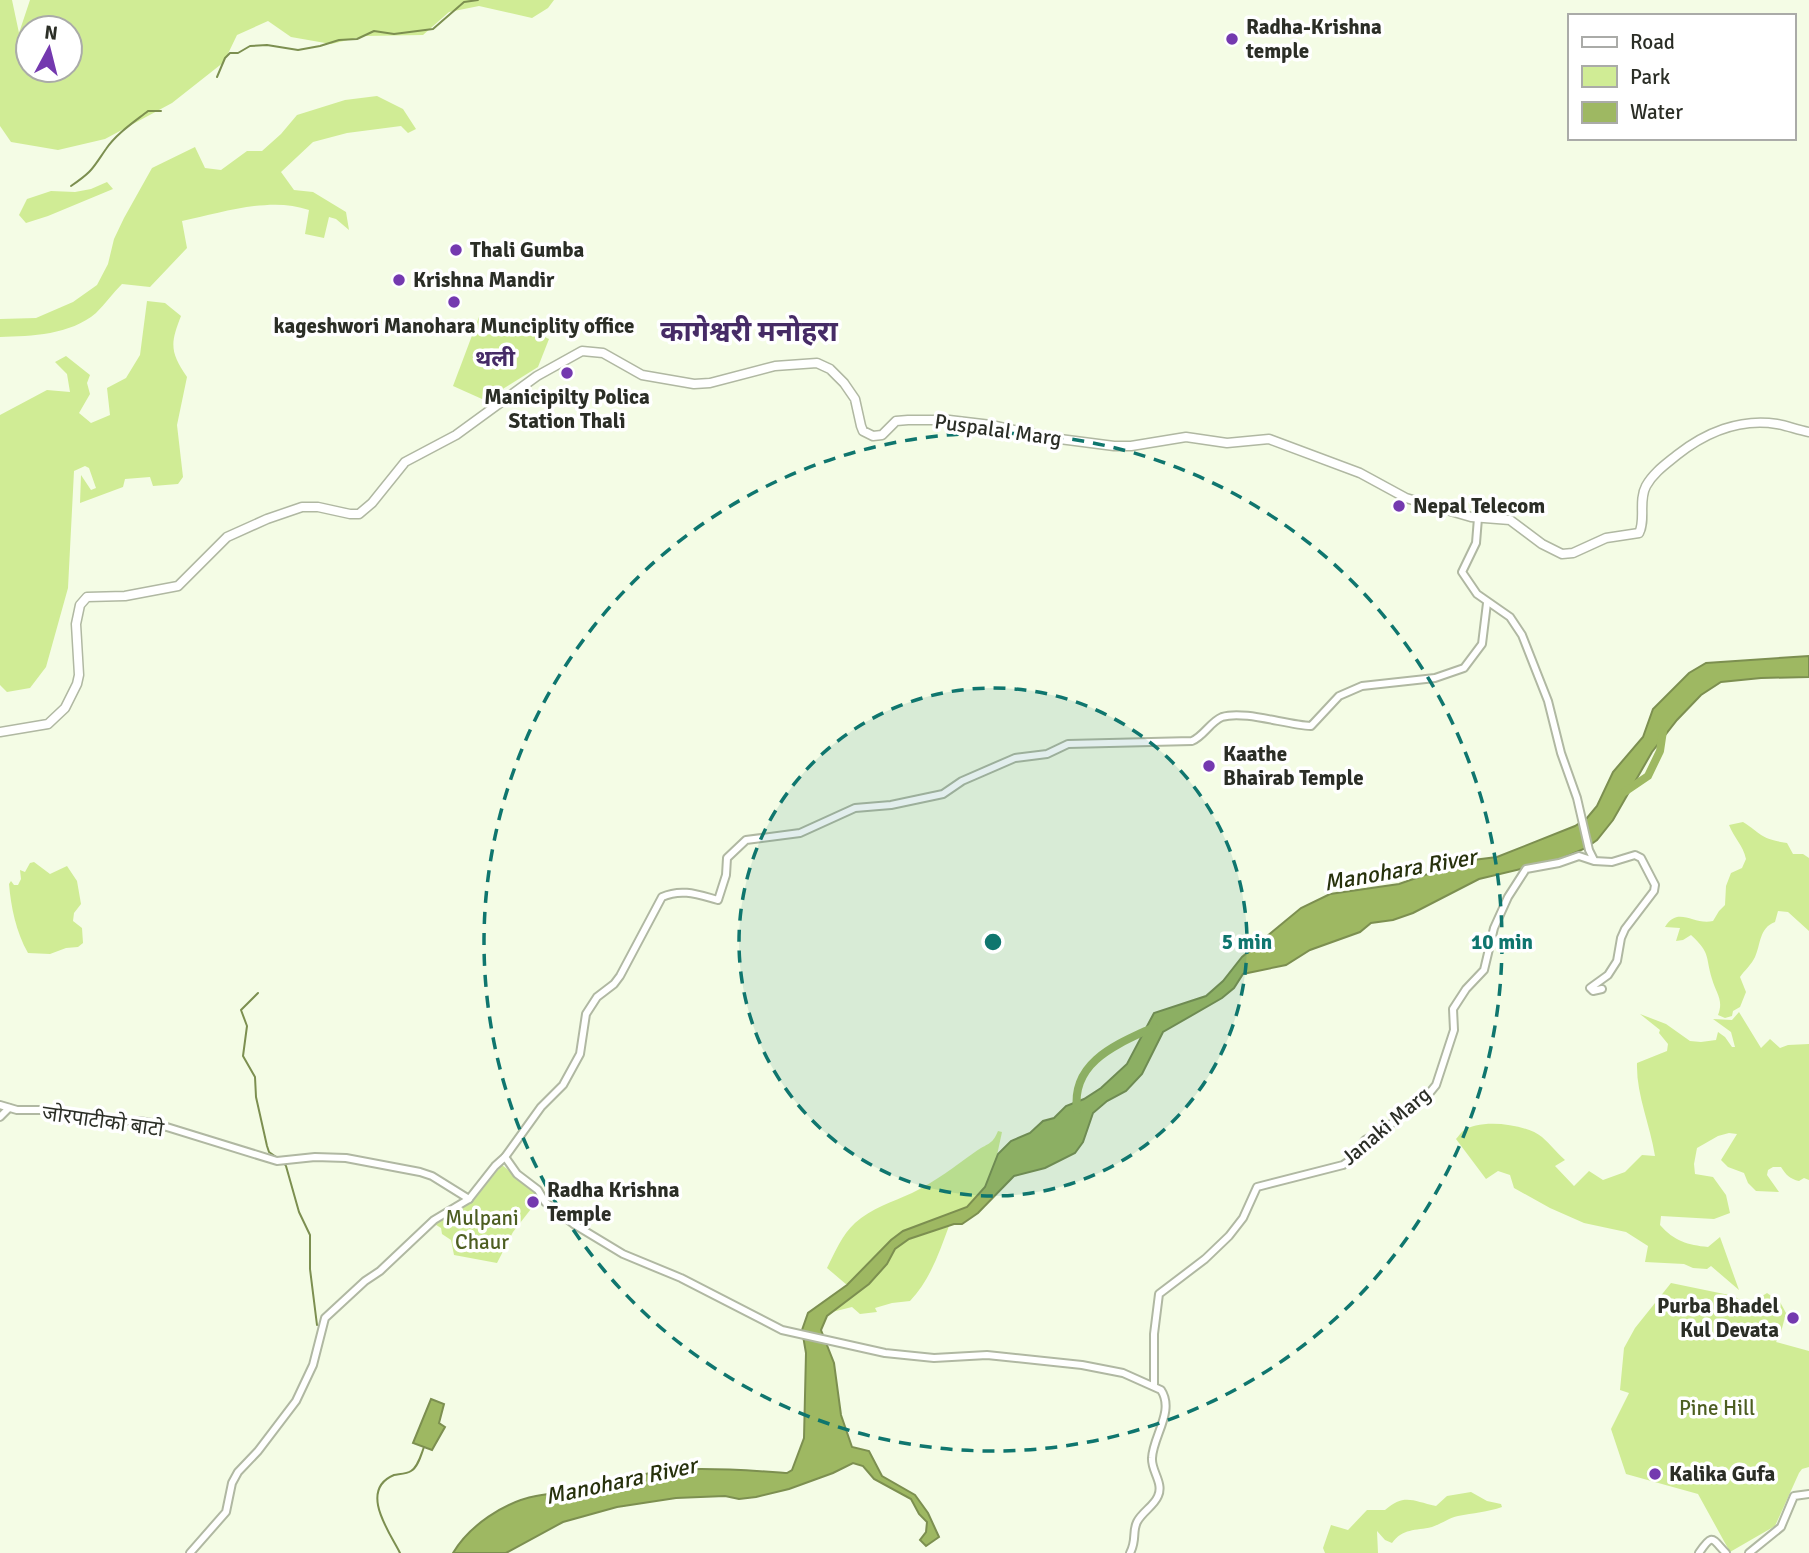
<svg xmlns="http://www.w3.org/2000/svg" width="1809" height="1553" viewBox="0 0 1809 1553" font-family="Signika,'Noto Sans Devanagari',sans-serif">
<rect width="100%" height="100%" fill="#f4fce5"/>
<g fill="#d0ec95" fill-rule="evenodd">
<path d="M 0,0 L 12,0 L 19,33 L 30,0 L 554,0 L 548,8 L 532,18 L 479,6 L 449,12 L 423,35 L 365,36 L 331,44 L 291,37 L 268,21 L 237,35 L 224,62 L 172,103 L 105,139 L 58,150 L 11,142 L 0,126 ZM 28,28 L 70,28 L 70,70 L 28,70 Z"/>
<path d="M 377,96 L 403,109 L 416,129 L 408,133 L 401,126 L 347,133 L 313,142 L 281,172 L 294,190 L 313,192 L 346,212 L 349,230 L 336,219 L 329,217 L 324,238 L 305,234 L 309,210 C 270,196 222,213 182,221 L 187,248 L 150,287 L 122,284 C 113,293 105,304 96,313 C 70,335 32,336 0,337 L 0,319 L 36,318 L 73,302 L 97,285 L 108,264 L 114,239 L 124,218 L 152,168 L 195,147 L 205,168 L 221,170 L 247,151 L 262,151 L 281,134 L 297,115 L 345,100 Z"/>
<polygon points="107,182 113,189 48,216 26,223 19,215 27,199 51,191 75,192 91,189"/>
<path d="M 147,301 L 165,303 L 181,316 C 170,344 170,352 187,377 L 177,425 L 183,477 L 178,484 L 153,486 L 150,477 L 125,479 L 123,487 L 80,503 L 81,475 L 91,490 L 96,488 L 89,468 L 85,466 L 74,471 L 68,588 L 46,667 L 30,688 L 7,692 L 0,685 L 0,415 L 47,390 L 70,392 L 67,374 L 55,362 L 66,356 L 90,375 L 87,383 L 90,394 L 79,413 L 91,423 L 110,415 L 107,388 L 126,378 L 140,355 Z"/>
<polygon points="479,317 532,331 549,339 538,367 493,395 482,399 453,386"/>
<path d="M 1743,822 C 1763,835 1761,839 1787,843 L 1793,854 L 1803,854 L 1809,858 L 1809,931 L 1788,912 L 1778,911 L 1775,922 C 1759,928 1761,944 1755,957 C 1752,964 1744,971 1740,977 L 1746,992 L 1740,1007 L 1733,1011 L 1732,1016 L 1725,1018 L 1718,1015 C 1724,1000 1716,993 1712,979 C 1705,955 1711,954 1691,935 L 1683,940 L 1676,941 L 1680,928 L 1665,927 C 1678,905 1694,926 1713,921 L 1719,911 L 1725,905 L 1726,886 L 1731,873 L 1742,868 L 1746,859 C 1743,845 1734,838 1729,825 Z"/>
<path d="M 34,862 L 50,874 L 67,866 L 77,881 L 81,904 L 74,913 L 73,921 L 82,928 L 83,943 L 78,947 L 66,948 L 50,954 L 28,953 C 16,932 11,907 9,884 L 11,881 L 14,885 L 18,885 L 21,879 L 20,870 L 25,872 L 30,863 Z"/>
<path d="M 1739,1012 L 1761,1048 L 1770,1039 L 1780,1048 L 1788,1045 L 1809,1044 L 1809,1180 L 1804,1178 L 1799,1181 C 1790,1179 1786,1175 1781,1167 L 1773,1167 L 1768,1170 L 1767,1175 L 1779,1192 L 1756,1191 L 1748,1183 L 1744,1173 L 1728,1167 L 1721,1160 L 1737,1134 L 1729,1133 L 1718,1136 L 1697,1148 L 1694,1164 L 1695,1174 L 1713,1177 L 1726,1195 L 1730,1213 L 1714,1219 L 1661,1216 L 1660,1225 C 1674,1241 1688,1245 1708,1247 L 1720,1237 L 1739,1290 L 1711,1266 L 1707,1269 L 1693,1268 L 1684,1264 L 1645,1262 L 1648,1246 L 1626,1232 L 1584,1223 L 1550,1208 L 1514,1188 L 1510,1175 L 1498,1171 L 1486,1179 L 1456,1139 C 1459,1136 1460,1133 1463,1131 C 1480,1118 1526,1124 1542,1137 C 1550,1144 1557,1153 1565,1160 L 1555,1166 L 1574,1186 L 1589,1171 L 1603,1180 L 1625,1172 L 1642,1155 L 1655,1156 C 1650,1124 1636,1094 1637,1063 L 1667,1051 L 1668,1044 L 1659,1033 L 1660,1030 L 1640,1014 L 1666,1024 L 1690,1041 L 1701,1042 L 1716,1040 L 1718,1032 L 1725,1037 L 1732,1047 L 1735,1047 L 1731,1032 L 1713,1019 L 1732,1020 Z"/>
<path d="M 998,1131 L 1002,1132 L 996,1160 L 985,1187 L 967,1207 L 903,1231 L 891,1240 L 847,1285 L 827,1268 C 835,1252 842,1235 855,1223 C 872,1208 892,1202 912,1193 C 936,1181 954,1167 975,1152 C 987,1143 992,1146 998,1131 Z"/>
<polygon points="502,1165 536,1192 538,1200 513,1232 497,1263 454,1255 451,1240 442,1234 441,1228 433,1223 442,1216 473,1201"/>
<path d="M 949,1226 C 939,1253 930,1280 910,1301 L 892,1303 L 875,1308 L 877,1312 L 860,1314 L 852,1307 L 832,1312 L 869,1284 L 887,1264 L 895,1249 L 909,1239 Z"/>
<polygon points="1671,1283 1734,1296 1748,1305 1767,1293 1780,1302 1786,1313 1780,1336 1776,1342 1809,1351 1809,1467 1802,1469 1799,1473 1775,1526 1730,1552 1698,1494 1626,1474 1611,1429 1629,1393 1620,1390 1624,1348 1635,1328"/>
<path d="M 1471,1492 L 1487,1501 L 1501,1504 L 1502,1507 C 1488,1512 1473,1513 1458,1516 C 1449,1518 1441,1524 1432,1527 C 1415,1531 1403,1528 1392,1543 L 1385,1540 L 1377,1531 L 1378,1553 L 1325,1553 L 1323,1548 L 1331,1525 L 1348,1530 L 1367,1510 L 1385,1510 C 1404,1493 1413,1501 1436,1506 L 1447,1496 Z"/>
</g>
<g fill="#9eb862" stroke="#7c8f50" stroke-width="2">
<path d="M 1809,656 L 1809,677 L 1761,678 L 1721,682 L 1701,695 L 1677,720 L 1652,752 L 1613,820 L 1597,840 L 1586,848 L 1558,860 L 1479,879 L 1413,913 L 1393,920 L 1371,923 L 1360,932 L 1310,950 L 1286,965 L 1243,974 L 1234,988 L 1222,998 L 1163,1032 L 1142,1074 L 1126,1091 L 1107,1101 L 1093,1113 L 1083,1142 L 1075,1153 L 1045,1168 L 1014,1176 L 978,1213 L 962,1224 L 954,1224 L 909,1239 L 895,1249 L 887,1264 L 869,1284 L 827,1316 L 821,1330 L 834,1363 L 841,1415 L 852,1447 L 869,1451 L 882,1476 L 915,1495 L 928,1513 L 939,1537 L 926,1546 L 920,1540 L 926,1532 L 927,1522 L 919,1514 L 911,1499 L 874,1479 L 863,1466 L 853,1463 L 833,1473 L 789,1489 L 756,1497 L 739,1499 L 725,1496 L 676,1498 L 617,1507 L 563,1522 L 506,1553 L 453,1553 C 469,1526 504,1502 536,1496 C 564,1491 594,1490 622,1486 C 640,1460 755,1471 787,1473 L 792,1470 L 804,1438 L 806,1353 L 802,1330 L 808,1313 L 847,1285 L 891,1240 L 903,1231 L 967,1207 L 985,1187 L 998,1154 L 1011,1141 L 1030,1133 L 1043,1121 L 1054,1118 L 1066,1106 L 1084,1099 L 1101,1088 L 1127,1064 L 1154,1013 L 1206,996 L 1223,981 L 1242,957 L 1272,932 L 1301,908 L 1330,894 L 1399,884 L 1465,861 L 1497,857 L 1575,826 L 1587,818 L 1597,806 L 1613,772 L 1643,737 L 1653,709 L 1689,673 L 1706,663 Z"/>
<polygon points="431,1399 444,1404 439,1423 445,1427 432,1450 413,1443"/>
</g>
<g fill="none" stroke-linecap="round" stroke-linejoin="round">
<g stroke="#7c8f50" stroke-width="2">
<polyline points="217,77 225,58 230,53 238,53 250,46 267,45 298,50 320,46 339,40 357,39 374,31 394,34 433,29 464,2 478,0"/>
<path d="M 71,186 C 93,171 92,169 106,149 C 116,134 134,122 148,111 L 161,111"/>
<polyline points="258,993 241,1010 247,1026 243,1056 255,1077 256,1097 267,1146 269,1152 279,1159"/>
<polyline points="283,1162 286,1166 299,1212 310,1235 310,1269 317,1325"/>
<path d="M 400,1553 C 390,1533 358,1490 394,1475 C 399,1474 407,1474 411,1471 C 418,1467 421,1455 424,1447"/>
</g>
<g stroke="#9eb862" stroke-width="8">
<polyline points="1623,793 1648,776 1660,751 1663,731"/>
<path d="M 1077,1110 C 1071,1061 1118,1044 1154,1027"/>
</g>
<defs>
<g id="minor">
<polyline points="1478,518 1476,543 1462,572 1477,594 1510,617 1522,635 1548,701 1561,753 1577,798 1589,850 1594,860"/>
<polyline points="0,1105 17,1110 60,1110 85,1121 139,1121 157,1124 277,1161 315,1157 346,1158 420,1172 432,1176 469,1199"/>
<polyline points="0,1117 9,1108"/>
<path d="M 505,1157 L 517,1174 L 538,1190 L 545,1202 L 575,1225 L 623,1254 L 681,1278 L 782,1330 L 885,1353 L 934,1358 L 987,1355 L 1082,1365 L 1123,1373 L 1161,1390 C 1175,1411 1153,1436 1152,1458 C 1151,1471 1164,1483 1158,1496 C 1154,1506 1142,1512 1137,1522 C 1132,1532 1137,1540 1130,1553"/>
<polyline points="1154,1386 1154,1334 1159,1294 1205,1259 1229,1236 1243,1218 1257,1187 1343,1165 1352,1159 1365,1140 1381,1131 1423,1101 1436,1085 1454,1030 1453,1009 1466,989 1484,970 1494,928 1508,897 1526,869 1559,863 1579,856 1594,861 1612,862 1635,855 1641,858 1655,885 1654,891 1625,929 1621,938 1617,961 1608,975 1590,988 1593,991 1602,989"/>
<path d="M 190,1553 L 226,1512 L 232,1483 L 238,1472 L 258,1451 L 296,1401 L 313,1365 L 325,1318 L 365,1281 L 380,1271 L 434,1220 L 469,1199 L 495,1166 L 505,1157 L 541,1107 L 563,1085 L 580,1054 L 586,1014 L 597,997 L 614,984 L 620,976 L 662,897 C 682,888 699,895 718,900 L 726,875 L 727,858 L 746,840 L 800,833 L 855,808 L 891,805 L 943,794 L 962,781 L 1015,758 L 1047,754 L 1068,744 L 1192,741 C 1204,736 1210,722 1222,717 C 1244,710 1286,725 1311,726 L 1339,696 L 1362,686 L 1435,678 L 1464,668 L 1482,644 L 1487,603"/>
<path d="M 1699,1553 C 1713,1532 1712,1539 1726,1553"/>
<polyline points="1749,1553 1781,1527 1794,1496 1809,1494"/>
</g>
<path id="major" d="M 0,732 L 48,724 L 65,708 L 77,684 L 79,675 L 76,624 L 80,605 L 87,597 L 125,596 L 178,586 L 227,537 L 267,519 L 302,507 L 318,507 L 350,514 L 359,514 L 372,503 L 405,462 L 456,435 L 537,376 L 582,351 L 603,353 L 642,375 L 694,384 L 710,383 L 775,366 L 817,363 L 830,369 L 844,383 L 855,399 L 861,426 L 863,431 L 873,436 L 882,435 L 896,421 L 908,420 L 949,420 L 991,425 L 1052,438 L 1114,446 L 1131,446 L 1186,437 L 1227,443 L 1269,439 L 1360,473 L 1406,498 L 1471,517 L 1510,520 L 1542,544 L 1562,554 L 1573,553 L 1606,538 L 1639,533 C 1646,520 1638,501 1646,486 C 1653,473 1666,464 1677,455 C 1705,433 1740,418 1777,424 C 1788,426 1798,430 1809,432"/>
</defs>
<use href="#minor" stroke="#b0b8a2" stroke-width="10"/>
<use href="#major" stroke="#b0b8a2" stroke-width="11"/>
<use href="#minor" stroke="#fff" stroke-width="6"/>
<use href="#major" stroke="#fff" stroke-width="8"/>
</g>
<circle cx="993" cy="942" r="254" fill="#0f766e" fill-opacity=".12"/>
<g fill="none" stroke="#0f766e" stroke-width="3.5" stroke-dasharray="12 9">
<circle cx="993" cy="942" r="254"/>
<circle cx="993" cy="942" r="509"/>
</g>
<g fill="#7439af" stroke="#fff" stroke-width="2.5">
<circle cx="1232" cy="39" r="7"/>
<circle cx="456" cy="250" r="7"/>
<circle cx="399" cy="280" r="7"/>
<circle cx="454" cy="302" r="7"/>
<circle cx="567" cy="373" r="7"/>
<circle cx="1399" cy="506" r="7"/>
<circle cx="1209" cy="766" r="7"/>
<circle cx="533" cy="1202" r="7"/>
<circle cx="1793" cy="1318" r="7"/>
<circle cx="1655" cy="1474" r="7"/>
</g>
<g text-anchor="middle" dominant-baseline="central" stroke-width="7" stroke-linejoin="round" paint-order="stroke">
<g font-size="21" font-weight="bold" fill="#2b2e26" stroke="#fff" text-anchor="start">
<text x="1246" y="27">Radha-Krishna<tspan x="1246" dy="24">temple</tspan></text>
<text x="470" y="250">Thali Gumba</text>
<text x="413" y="280">Krishna Mandir</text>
<text x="454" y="326" text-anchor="middle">kageshwori Manohara Munciplity office</text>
<text x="567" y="397" text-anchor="middle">Manicipilty Polica<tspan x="567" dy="24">Station Thali</tspan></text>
<text x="1413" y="506">Nepal Telecom</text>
<text x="1223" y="754">Kaathe<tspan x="1223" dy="24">Bhairab Temple</tspan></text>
<text x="547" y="1190">Radha Krishna<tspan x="547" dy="24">Temple</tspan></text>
<text x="1779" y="1306" text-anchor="end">Purba Bhadel<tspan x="1779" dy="24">Kul Devata</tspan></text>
<text x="1669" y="1474">Kalika Gufa</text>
</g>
<g font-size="21" fill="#2b2e26" stroke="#fff">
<text transform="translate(998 430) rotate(8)">Puspalal Marg</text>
<text transform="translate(103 1121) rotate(8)">जोरपाटीको बाटो</text>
<text transform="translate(1386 1126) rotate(-40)">Janaki Marg</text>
</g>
<g font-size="21" fill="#4d5e21" stroke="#fff">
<text x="482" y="1218">Mulpani<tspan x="482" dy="24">Chaur</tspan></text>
<text x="1717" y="1408">Pine Hill</text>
</g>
<g font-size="23" font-weight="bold" fill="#462b66" stroke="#fff">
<text x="495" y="358">थली</text>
</g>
<g font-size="23" font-style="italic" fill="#27310c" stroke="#fff">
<text transform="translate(1400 870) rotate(-10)">Manohara River</text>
<text transform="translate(621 1481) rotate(-12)">Manohara River</text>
</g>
<g font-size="28" font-weight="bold" fill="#462b66" stroke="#fff">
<text x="749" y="332">कागेश्वरी मनोहरा</text>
</g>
</g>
<circle cx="993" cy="942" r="10" fill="#0f766e" stroke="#fff" stroke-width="3.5"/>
<g font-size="21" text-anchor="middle" font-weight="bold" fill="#0f766e" stroke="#fff" stroke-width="7" stroke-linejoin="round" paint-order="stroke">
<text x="1247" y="949">5 min</text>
<text x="1502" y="949">10 min</text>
</g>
<rect x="1568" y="14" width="228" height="126" fill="#ffffff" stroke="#aaaba8" stroke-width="2"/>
<rect x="1582" y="37" width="35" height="10" fill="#ffffff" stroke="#aaaba8" stroke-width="2"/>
<text x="1630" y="49" font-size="21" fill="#2b2e26">Road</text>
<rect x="1582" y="66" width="35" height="21" fill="#d0ec95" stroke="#aaaba8" stroke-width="2"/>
<text x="1630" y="84" font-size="21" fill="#2b2e26">Park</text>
<rect x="1582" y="102" width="35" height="21" fill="#9eb862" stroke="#aaaba8" stroke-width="2"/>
<text x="1630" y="119" font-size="21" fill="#2b2e26">Water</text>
<g transform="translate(49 49) rotate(7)"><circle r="33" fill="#ffffff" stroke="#aaaba8" stroke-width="2"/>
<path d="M0-5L12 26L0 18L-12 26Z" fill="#7439af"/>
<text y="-10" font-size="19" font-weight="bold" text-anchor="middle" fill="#2b2e26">N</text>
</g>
</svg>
